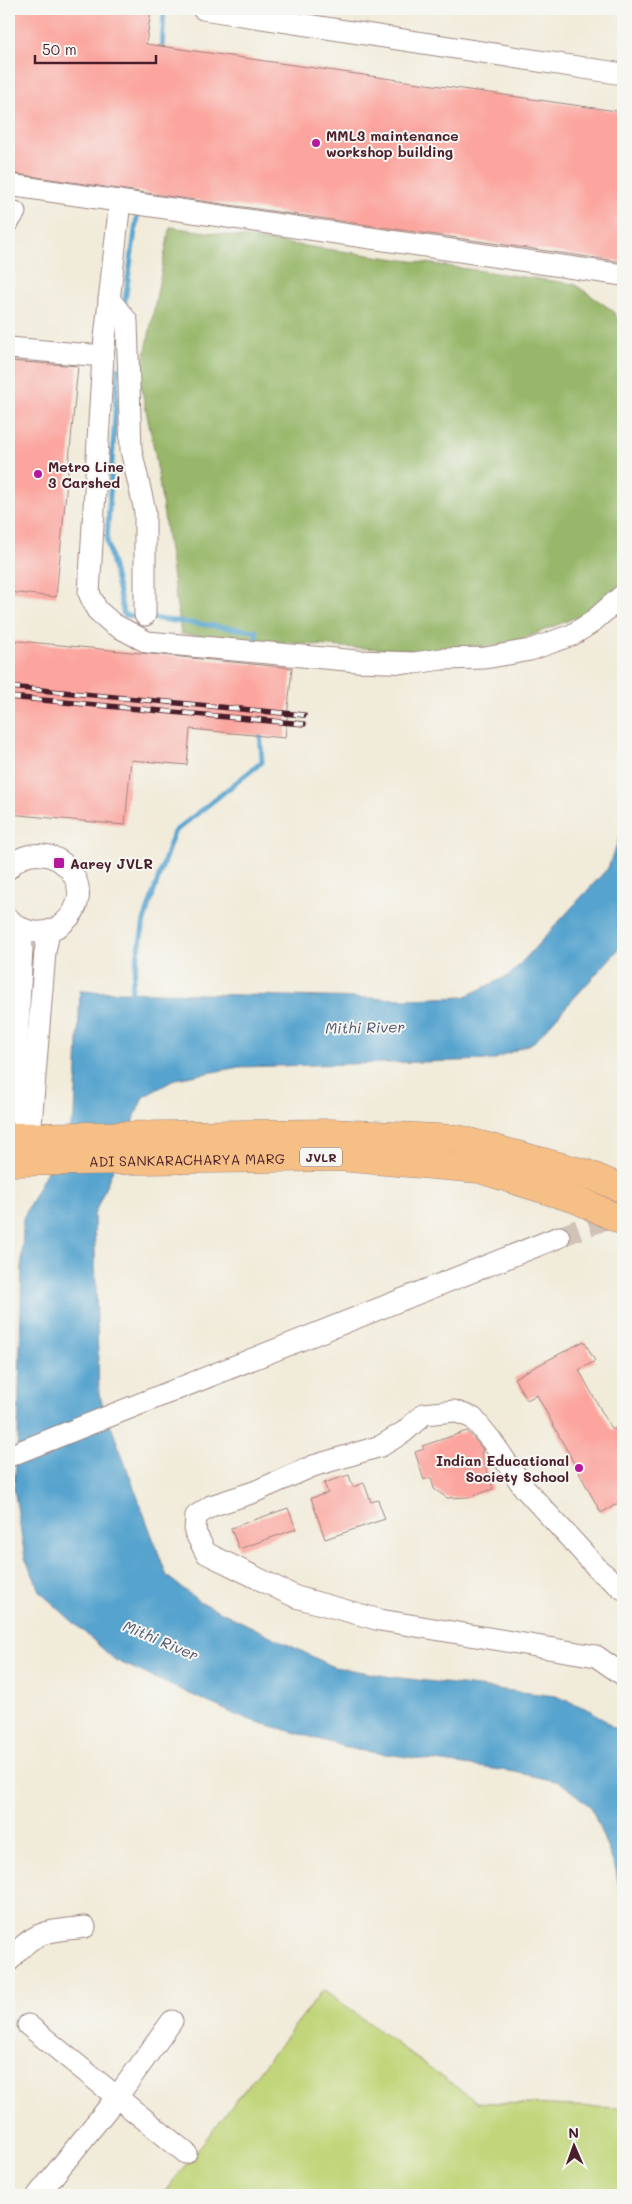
<svg xmlns="http://www.w3.org/2000/svg" width="632" height="2204" viewBox="0 0 632 2204" font-family="Mali,sans-serif">
<rect width="100%" height="100%" fill="#f6f6f2"/>
<filter id="ink" filterUnits="userSpaceOnUse"><feTurbulence type="fractalNoise" baseFrequency=".02" numOctaves="2"/><feDisplacementMap in="SourceGraphic" scale="10" xChannelSelector="R" yChannelSelector="G"/><feConvolveMatrix kernelMatrix="1 2 1 2 8 2 1 2 1" color-interpolation-filters="sRGB"/></filter>
<filter id="wash" filterUnits="userSpaceOnUse"><feTurbulence type="fractalNoise" baseFrequency=".0096" numOctaves="4" result="noise"/><feDisplacementMap in="SourceGraphic" scale="20" xChannelSelector="R" yChannelSelector="G"/><feGaussianBlur stdDeviation="1.12" result="paint"/><feColorMatrix in="noise" values="0 0 0 0 0 0 0 0 0 0 0 0 0 0 0 0 0 1.4 0 .05"/><feComposite in="paint" operator="in"/></filter>
<g filter="url(#wash)">
<rect width="100%" height="100%" fill="#f1ebd9"/>
<polygon fill="#c1d67a" stroke="#867a52" points="323,1990 477,2102 623,2108 623,2195 162,2195"/>
<polygon fill="#98b76a" stroke="#716b4a" points="170,227 574,284 612,310 623,327 623,582 584,614 510,644 445,652 341,647 181,634 155,453 140,381"/>
<polygon fill="#54a3ce" stroke="#4f617c" points="623,828 623,941 617,951 534,1042 493,1060 239,1067 176,1079 143,1097 94,1215 99,1394 167,1576 199,1601 334,1667 392,1677 556,1696 592,1711 623,1735 623,1912 616,1870 591,1807 560,1782 515,1772 357,1750 243,1718 115,1660 41,1593 25,1558 14,1487 18,1438 23,1218 75,1116 80,991 407,999 464,997 510,975 608,868"/>
<g fill="none" stroke-linecap="round" stroke-linejoin="round">
<g stroke="#54a3ce" stroke-width="5">
<polyline points="162,53 164,9"/>
<polyline points="124,308 138,210"/>
<polyline points="118,368 107,541 124,615 141,617"/>
<polyline points="150,618 256,631 256,646"/>
<polyline points="130,998 144,921 174,832 262,762 260,729"/>
</g>
</g>
<g id="blocks">
<g fill="#fba59e">
<polygon points="9,9 136,9 151,11 146,44 623,112 623,262 9,173"/>
<polygon points="9,361 78,366 56,597 9,592"/>
<polygon points="9,640 292,668 285,738 190,729 187,765 131,760 125,825 9,814"/>
<polygon points="584,1341 595,1361 579,1370 612,1430 623,1424 623,1490 618,1493 622,1501 601,1513 537,1395 527,1400 514,1378"/>
<polygon points="467,1431 482,1448 483,1452 481,1453 493,1489 470,1497 447,1498 434,1489 431,1477 424,1480 415,1452 424,1449 422,1446"/>
<polygon points="349,1475 353,1487 364,1483 371,1502 378,1500 385,1519 325,1539 311,1498 328,1493 324,1483"/>
<polygon points="288,1508 296,1529 239,1549 231,1528"/>
</g>
</g>
</g>
<g filter="url(#ink)">
<use href="#blocks" fill-opacity="0" stroke="#9e8582" stroke-width="1"/>
<g fill="none" stroke-linecap="round" stroke-linejoin="round">
<polyline stroke="#d0c2b6" stroke-width="21" stroke-dasharray="21 11" stroke-linecap="butt" points="559,1237 622,1213"/>
<defs>
<g id="minor">
<polyline points="203,9 623,74"/>
<polyline points="9,185 623,275"/>
<polyline points="120,201 103,356 89,593 97,610 113,624 147,642 357,661 415,663 441,659 485,658 530,650 572,635 591,623 623,595"/>
<polyline points="9,221 15,212"/>
<polyline points="109,299 127,321 131,450 145,511 145,615"/>
<polyline points="9,348 103,356"/>
<path d="M 9,868 C 17,858 30,853 43,855 C 53,856 62,861 69,869 C 101,907 45,956 9,919"/>
<polyline points="12,1137 22,948 21,929"/>
<polyline points="30,1137 45,952 49,931"/>
<polyline points="9,1456 559,1237"/>
<polyline points="623,1589 600,1571 525,1489 491,1440 473,1418 454,1411 424,1414 404,1432 381,1446 313,1466 254,1492 211,1506 196,1516 195,1532 206,1553 296,1597 380,1620 596,1656 623,1675"/>
<path d="M 9,1961 C 35,1929 47,1932 85,1927"/>
<polyline points="28,2025 186,2153"/>
<polyline points="38,2195 117,2097 172,2021"/>
</g>
<g id="major">
<polyline points="9,1137 331,1133 458,1139 588,1174 623,1189"/>
<path id="s1" d="M 9,1162 L 339,1157 L 479,1169 L 578,1200 L 623,1221"/>
</g>
</defs>
<use href="#minor" stroke="#9e8582" stroke-width="23"/>
<use href="#major" stroke="#9e8582" stroke-width="29"/>
<use href="#minor" stroke="#fff" stroke-width="21"/>
<use href="#major" stroke="#f5bf86" stroke-width="28"/>
<defs>
<g id="rail">
<polyline points="9,687 304,715"/>
<polyline points="9,697 304,724"/>
</g>
</defs>
<use href="#rail" stroke="#4a1f2b" stroke-width="5.5"/>
<use href="#rail" stroke="#f6f6f2" stroke-width="4" stroke-dasharray="11" stroke-linecap="butt"/>
</g>
</g>
<g fill="#b5179e" stroke="#f6f6f2" stroke-width="2">
<circle cx="316" cy="143" r="5"/>
<circle cx="38" cy="474" r="5"/>
<rect x="53" y="857" width="12" height="12" rx="2.5"/>
<circle cx="579" cy="1468" r="5"/>
</g>
<g text-anchor="middle" dominant-baseline="central" stroke-width="4" stroke-linejoin="round" paint-order="stroke">
<rect fill="#f6f6f2" stroke="#7e6067" stroke-width="1" x="300" y="1147.5" width="42" height="19" rx="4"/>
<g font-size="12" font-weight="bold" fill="#4a1f2b">
<text x="321" y="1157">JVLR</text>
</g>
<g font-size="14" font-weight="bold" fill="#4a1f2b" stroke="#f6f6f2" text-anchor="start">
<text x="326" y="135">MML3 maintenance<tspan x="326" dy="16">workshop building</tspan></text>
<text x="48" y="466">Metro Line<tspan x="48" dy="16">3 Carshed</tspan></text>
<text x="70" y="863">Aarey JVLR</text>
<text x="569" y="1460" text-anchor="end">Indian Educational<tspan x="569" dy="16">Society School</tspan></text>
</g>
<g font-size="14" fill="#4a1f2b" stroke="#f6f6f2">
<text stroke="none"><textPath href="#s1" startOffset="178">ADI SANKARACHARYA MARG</textPath></text>
</g>
<g font-size="15" font-style="italic" fill="#4e546c" stroke="#f6f6f2">
<text transform="translate(365 1027) rotate(-1)">Mithi River</text>
<text transform="translate(161 1640) rotate(23)">Mithi River</text>
</g>
</g>
<rect width="632" height="2204" fill="none" stroke="#f6f6f2" stroke-width="30"/>
<g transform="translate(574 2146) rotate(358)" stroke="#f6f6f2" stroke-width="4" paint-order="stroke">
<path d="M0-4L9 19L0 12L-9 19Z" fill="#4a1f2b"/>
<text y="-8" font-size="14" font-weight="bold" text-anchor="middle" fill="#4a1f2b">N</text>
</g>
<path d="M35 55v8h121v-8" fill="none" stroke="#4a1f2b" stroke-width="2.5"/>
<text x="42" y="55" font-size="15" fill="#4a1f2b" stroke="#f6f6f2" stroke-width="4" paint-order="stroke">50 m</text>
</svg>
